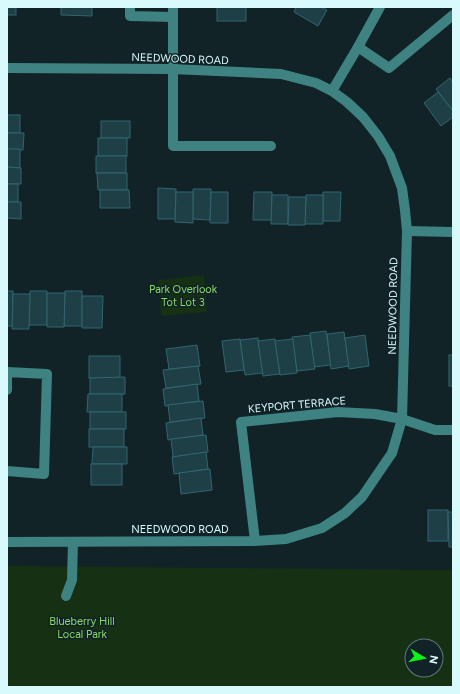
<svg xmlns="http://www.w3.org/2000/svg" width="460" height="694" viewBox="0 0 460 694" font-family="Figtree,sans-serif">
<rect width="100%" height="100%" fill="#112326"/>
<g fill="#163014" fill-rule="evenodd">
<polygon points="204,275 207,312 161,316 158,280"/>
<path d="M 7,566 L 453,570 L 453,687 L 7,687 ZM 412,646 L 436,646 L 436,670 L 412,670 Z"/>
</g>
<g fill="#1e3f46" stroke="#316670">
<rect x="7" y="7" width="9" height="8"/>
<polygon points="61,7 92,7 92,16 61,15"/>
<rect x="217" y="7" width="29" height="14"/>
<polygon points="296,7 321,7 327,10 318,26 294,12"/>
<polygon points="450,78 453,82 453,111 436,89"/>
<polygon points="438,92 453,111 453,117 441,126 424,103"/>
<rect x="7" y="115" width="13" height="18"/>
<rect x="101" y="121" width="29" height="17"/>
<polygon points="7,133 24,133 23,150 7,149"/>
<rect x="98" y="138" width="29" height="18"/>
<polygon points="7,149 20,149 20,168 7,167"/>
<rect x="96" y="156" width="30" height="17"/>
<polygon points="7,167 21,168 21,184 7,184"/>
<polygon points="97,173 127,173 127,190 98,190"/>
<rect x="7" y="184" width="11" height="18"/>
<polygon points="158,188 176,189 175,219 158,219"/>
<polygon points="193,189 211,189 210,220 193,219"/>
<polygon points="100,190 129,190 130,208 100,208"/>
<polygon points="176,192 193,192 193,223 175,222"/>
<polygon points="211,192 228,192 228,223 210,223"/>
<polygon points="254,192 272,192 272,220 253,220"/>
<polygon points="323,192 341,192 340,221 323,221"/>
<polygon points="272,195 288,195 288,224 271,224"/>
<polygon points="306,195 323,195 323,224 305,224"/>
<polygon points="289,197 306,197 305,225 288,225"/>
<polygon points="7,202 21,202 21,219 7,218"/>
<rect x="7" y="291" width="6" height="35"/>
<polygon points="30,291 47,291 47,325 29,325"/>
<polygon points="65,291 82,291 82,326 64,326"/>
<polygon points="47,293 65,293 64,327 47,327"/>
<polygon points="13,294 30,294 29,329 12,329"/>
<polygon points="82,296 103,296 102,328 82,328"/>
<polygon points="326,331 331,365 314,367 310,333"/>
<polygon points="344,332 349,366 331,369 327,334"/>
<polygon points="310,335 315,369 297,371 292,337"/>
<polygon points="365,335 369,366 349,369 345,338"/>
<polygon points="258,338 263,373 245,375 240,340"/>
<polygon points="240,339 244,370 226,372 222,341"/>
<polygon points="275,339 280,374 263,376 258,341"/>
<polygon points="293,339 297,373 280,375 275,341"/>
<polygon points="197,345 200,366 169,369 166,349"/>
<rect x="449" y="355" width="4" height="31"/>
<rect x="89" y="356" width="31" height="22"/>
<polygon points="198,366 201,384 166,388 163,370"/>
<polygon points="125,377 125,394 90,394 90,378"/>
<polygon points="197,384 199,401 165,406 163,389"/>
<polygon points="88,394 122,394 122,412 87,412"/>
<polygon points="203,401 205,418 170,422 168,405"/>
<rect x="90" y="412" width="36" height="17"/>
<polygon points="201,418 203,435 168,440 166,423"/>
<rect x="89" y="429" width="35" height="18"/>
<polygon points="206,435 208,452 173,457 171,439"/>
<polygon points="93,447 127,447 127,464 92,464"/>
<polygon points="206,452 208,469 174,474 172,457"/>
<rect x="91" y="464" width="31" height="21"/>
<polygon points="210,469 212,490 181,494 179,473"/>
<rect x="428" y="510" width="20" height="31"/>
<polygon points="448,512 453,512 453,547 449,547"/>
</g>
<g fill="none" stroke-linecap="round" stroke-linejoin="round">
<g stroke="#3e8282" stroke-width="10">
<polyline points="130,7 130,16 173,17"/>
<polyline points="173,7 173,146 271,146"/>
<polyline points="358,47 389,68 453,15"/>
<polyline points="7,68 172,69 281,74 316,83 332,91 347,102 363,117 378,136 390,156 402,188 405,210 407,231 402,419 392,453 362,497 345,513 322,528 286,539 255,541 7,542"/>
<polyline points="332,91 358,47 380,7"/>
<polyline points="407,231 453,232"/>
<polyline points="7,390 7,372 47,374 44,474 7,471"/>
<polyline points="255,541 241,422 338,412 375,414 402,419 435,430 453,430"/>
<polyline points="66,596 72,580 73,542"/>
</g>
</g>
<g text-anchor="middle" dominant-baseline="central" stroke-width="3" stroke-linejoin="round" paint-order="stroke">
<g font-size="11" fill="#d8fafd" stroke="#112326">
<text transform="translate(180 59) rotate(2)">NEEDWOOD ROAD</text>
<text transform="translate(393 306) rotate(-89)">NEEDWOOD ROAD</text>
<text transform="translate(297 405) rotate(-5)">KEYPORT TERRACE</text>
<text x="180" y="529">NEEDWOOD ROAD</text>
</g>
<g font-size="11" fill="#88da67" stroke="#112326">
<text x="183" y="289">Park Overlook<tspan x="183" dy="13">Tot Lot 3</tspan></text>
<text x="82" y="621">Blueberry Hill<tspan x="82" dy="13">Local Park</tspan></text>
</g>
</g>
<rect width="460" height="694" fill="none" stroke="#d8fafd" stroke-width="16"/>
<g transform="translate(424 658) rotate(100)"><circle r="19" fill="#112326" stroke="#61797c"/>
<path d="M0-3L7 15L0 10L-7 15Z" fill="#0ef21d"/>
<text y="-6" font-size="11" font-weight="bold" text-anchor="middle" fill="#d8fafd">N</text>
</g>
</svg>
